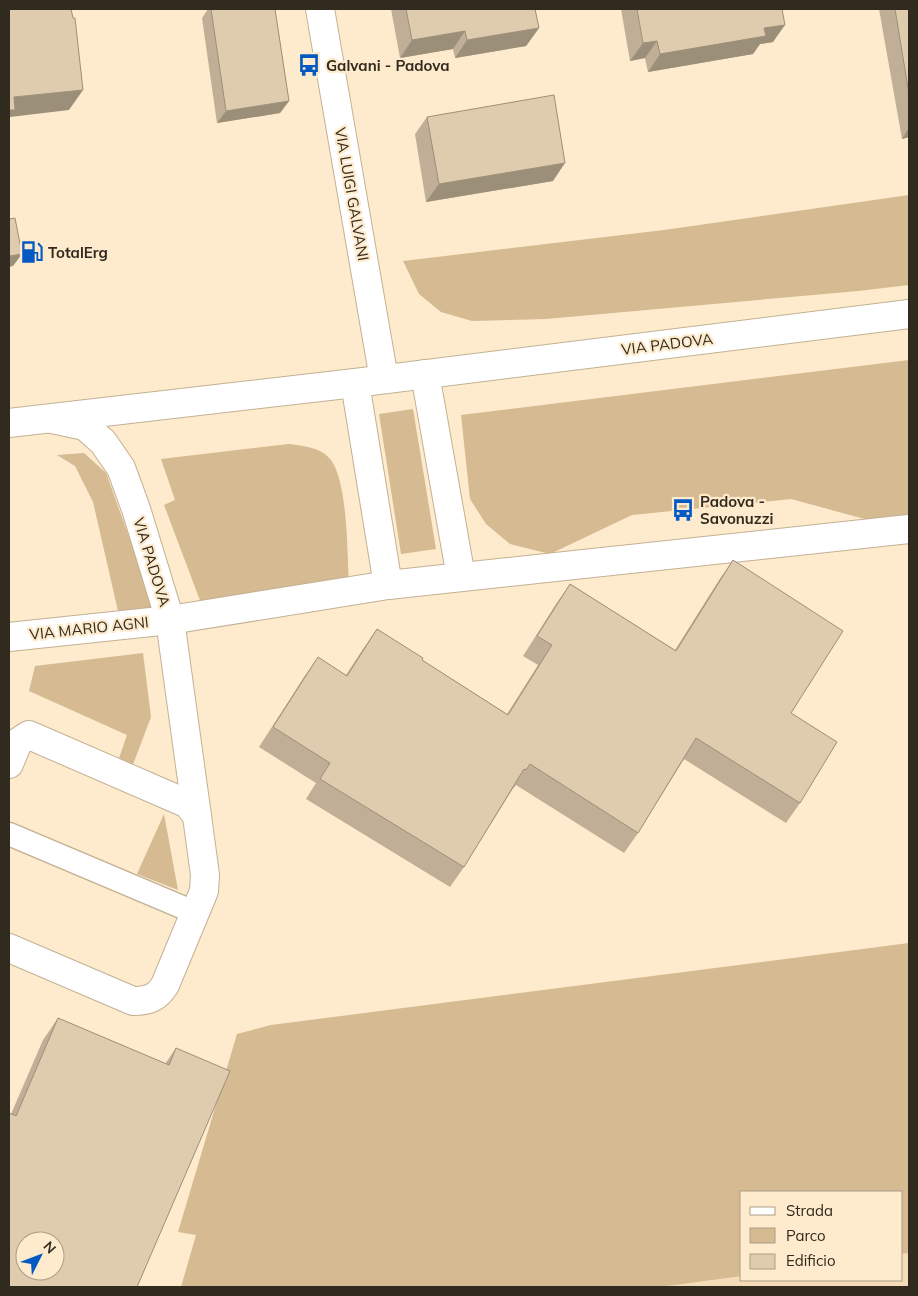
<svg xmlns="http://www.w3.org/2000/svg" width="918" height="1296" viewBox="0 0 918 1296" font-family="Mulish,sans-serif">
<rect width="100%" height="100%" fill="#feeacc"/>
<polygon fill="#f4dcb9" points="909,1253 909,1287 660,1287 742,1276 742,1280 902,1280 902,1254"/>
<g fill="#d5ba92">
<polygon points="909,195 909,285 858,291 546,319 472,321 441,312 419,294 403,261 664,230"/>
<polygon points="909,360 909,518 872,521 791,499 632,515 550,554 510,544 486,524 470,499 461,415"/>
<polygon points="413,409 436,549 401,554 379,414"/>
<path d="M 289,444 C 303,446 321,447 331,460 C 348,484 347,552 349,582 L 201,603 L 164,505 L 175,500 L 161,459 Z"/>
<polygon points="84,453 106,473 155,609 118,611 93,502 75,466 57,455"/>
<polygon points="143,653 151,717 132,767 118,761 127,735 29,691 35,666"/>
<polygon points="164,814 178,890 137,874"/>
<polygon points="909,943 909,1253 902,1254 902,1192 742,1192 742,1276 660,1287 181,1287 196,1235 178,1232 237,1034 271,1025"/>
</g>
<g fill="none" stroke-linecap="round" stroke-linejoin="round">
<defs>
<polyline id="lane" points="9,834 196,913"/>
<g id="street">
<polyline points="320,9 384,379"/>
<polyline points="425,374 461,577"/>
<polyline points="355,383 388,585"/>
<polyline points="52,419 85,426 103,442 121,468 136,509 170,620 197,816"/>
<polyline points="9,637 170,620 388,585 909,529"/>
<path d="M 9,764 L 18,742 L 29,735 L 188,804 L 197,816 L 205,875 L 204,891 L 165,985 C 157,998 148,1001 133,1001 L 9,948"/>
</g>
<polyline id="secondary" points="9,423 355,383 909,314"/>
</defs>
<use href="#lane" stroke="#c3b194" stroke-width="25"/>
<use href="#street" stroke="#c3b194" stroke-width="30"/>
<use href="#secondary" stroke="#c3b194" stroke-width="30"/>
<use href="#lane" stroke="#fff" stroke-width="22"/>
<use href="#street" stroke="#fff" stroke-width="28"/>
<use href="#secondary" stroke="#fff" stroke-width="28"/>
</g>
<g fill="#c0af96">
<polygon points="208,9 275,9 289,101 280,113 217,123 202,18"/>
<polygon points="391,9 535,9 539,28 526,46 455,58 453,49 400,58"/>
<polygon points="621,9 782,9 773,42 760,44 753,54 648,72 645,58 630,61"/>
<polygon points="879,9 909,9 909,137 902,139"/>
<polygon points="427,117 553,181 426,202 415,134"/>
<polygon points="733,560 791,713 800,803 786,823 684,759 638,833 624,853 516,785 512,790 464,867 450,887 306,799 316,783 259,747 304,677 318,657 346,675 363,649 377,629 422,660 507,714 538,665 523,656 556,604 570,584 675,650 719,580"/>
<polygon points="58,1018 165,1064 176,1048 137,1287 11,1114 43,1040"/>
</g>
<g fill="#9c8f7a">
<polygon points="785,25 773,42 760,44 753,54 648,72 660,54 764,28"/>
<polygon points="539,28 526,46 455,58 467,40"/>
<polygon points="465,31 453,49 400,58 412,40"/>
<polygon points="657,41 645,58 630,61 643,43"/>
<polygon points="83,90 69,110 10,117 9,118 9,105 14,97"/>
<polygon points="289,101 280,113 217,123 226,111"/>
<polygon points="909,128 909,137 902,139"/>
<polygon points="565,163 553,181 426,202 439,184"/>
<polygon points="22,254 13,266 9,267 9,256"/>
</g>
<g fill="#dfccaf" stroke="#9c8f7a" fill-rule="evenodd">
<polygon points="9,9 71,9 73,18 75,18 83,90 14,97 15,110 9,110"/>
<polygon points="211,9 275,9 289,101 226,111"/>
<polygon points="406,9 535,9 539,28 467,40 465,31 412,40"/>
<polygon points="637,9 782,9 785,25 764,28 766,36 660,54 657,41 643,43"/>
<polygon points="895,9 909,9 909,94"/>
<polygon points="554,95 565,163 439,184 427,117"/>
<polygon points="15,218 22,254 9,256 9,219"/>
<polygon points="733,560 843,631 791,713 837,742 800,803 696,738 638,833 530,764 526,770 524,769 464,867 320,779 330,763 273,727 318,657 347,676 377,629 423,658 422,660 508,715 552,645 537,636 570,584 676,651"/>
<path d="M 58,1018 L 169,1065 L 176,1048 L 230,1071 L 137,1287 L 9,1287 L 9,1113 L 16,1116 ZM 25,1241 L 55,1241 L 55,1271 L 25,1271 Z"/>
</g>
<defs>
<symbol id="bus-bare" viewBox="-9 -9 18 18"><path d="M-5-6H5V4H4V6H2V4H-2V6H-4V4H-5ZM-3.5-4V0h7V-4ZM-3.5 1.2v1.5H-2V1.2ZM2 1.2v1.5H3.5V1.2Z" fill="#0459c2" stroke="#feeacc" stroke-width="2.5" paint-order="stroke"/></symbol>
<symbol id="fuel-bare" viewBox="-9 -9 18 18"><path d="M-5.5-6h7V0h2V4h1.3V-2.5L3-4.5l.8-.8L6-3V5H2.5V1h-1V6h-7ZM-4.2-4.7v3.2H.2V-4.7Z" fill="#0459c2" stroke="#feeacc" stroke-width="2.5" paint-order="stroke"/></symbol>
</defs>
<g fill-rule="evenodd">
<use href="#bus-bare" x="293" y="49" width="32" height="32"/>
<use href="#fuel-bare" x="16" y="236" width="32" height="32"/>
<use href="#bus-bare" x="667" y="494" width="32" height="32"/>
</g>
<g text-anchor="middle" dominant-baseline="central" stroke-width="4.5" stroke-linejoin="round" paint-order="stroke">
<g font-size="15" font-weight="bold" fill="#312a1e" stroke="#feeacc" text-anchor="start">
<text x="326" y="65">Galvani - Padova</text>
<text x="48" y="252">TotalErg</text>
<text x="700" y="501">Padova -<tspan x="700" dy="17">Savonuzzi</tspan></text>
</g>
<g font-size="15" fill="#312a1e" stroke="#feeacc">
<text transform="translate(352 194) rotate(80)">VIA LUIGI GALVANI</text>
<text transform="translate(667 344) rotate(-7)">VIA PADOVA</text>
<text transform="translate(152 562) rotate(73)">VIA PADOVA</text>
<text transform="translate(89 628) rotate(-6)">VIA MARIO AGNI</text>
</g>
</g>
<rect width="918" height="1296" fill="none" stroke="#312a1e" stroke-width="20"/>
<rect x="740" y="1191" width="162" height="90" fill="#feeacc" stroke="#ac9d86"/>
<rect x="750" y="1207" width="25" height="8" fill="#ffffff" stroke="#ac9d86"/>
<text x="786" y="1216" font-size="15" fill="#312a1e">Strada</text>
<rect x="750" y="1228" width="25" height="15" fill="#d5ba92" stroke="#ac9d86"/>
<text x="786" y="1241" font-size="15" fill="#312a1e">Parco</text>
<rect x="750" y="1254" width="25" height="15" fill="#dfccaf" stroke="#ac9d86"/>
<text x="786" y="1266" font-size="15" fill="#312a1e">Edificio</text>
<g transform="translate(40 1256) rotate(48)"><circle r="24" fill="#feeacc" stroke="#ac9d86"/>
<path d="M0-4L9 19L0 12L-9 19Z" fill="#0459c2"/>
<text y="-8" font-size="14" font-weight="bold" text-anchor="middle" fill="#312a1e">N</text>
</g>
</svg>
